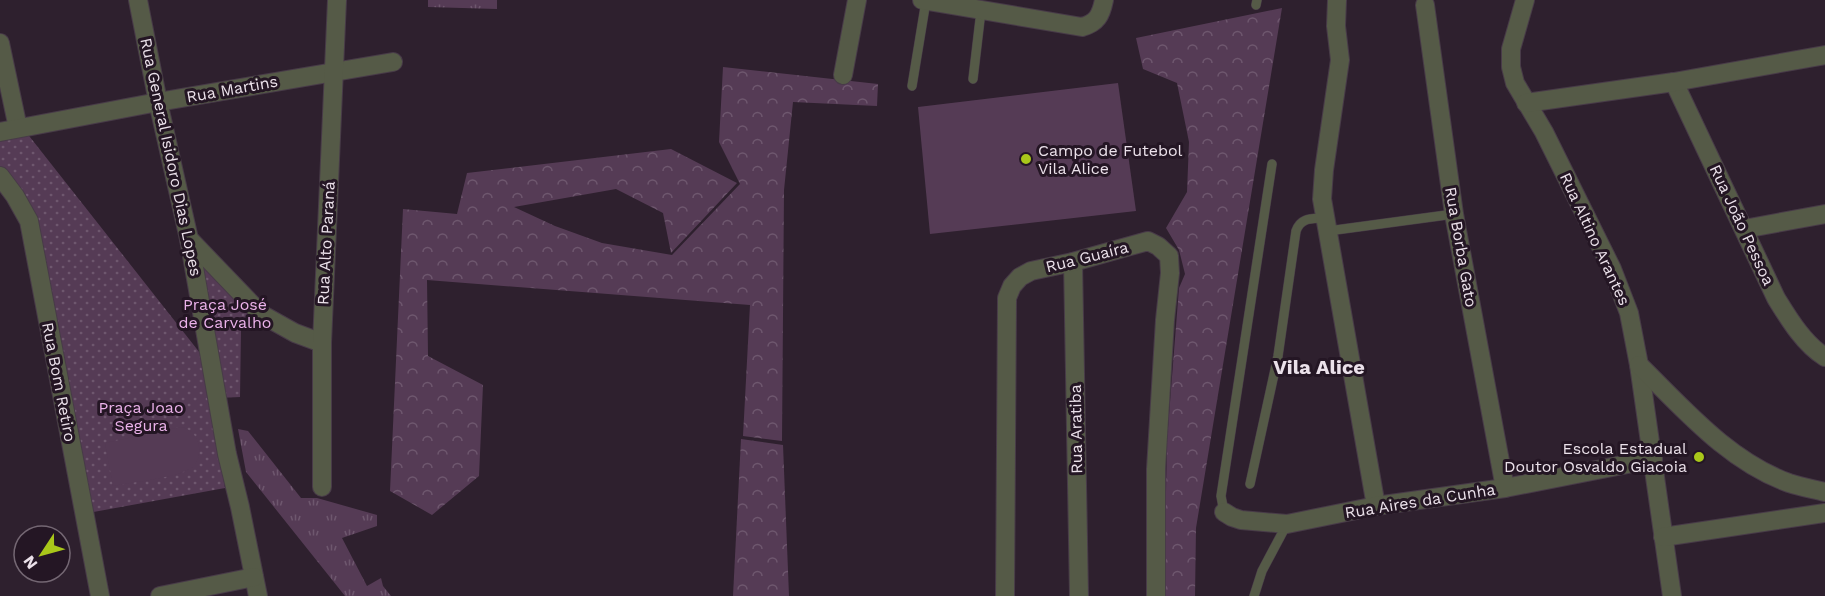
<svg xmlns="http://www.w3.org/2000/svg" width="1825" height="596" viewBox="0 0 1825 596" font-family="'Work Sans',sans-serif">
<defs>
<pattern id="grass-tufts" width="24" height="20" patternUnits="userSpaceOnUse" patternTransform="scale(1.5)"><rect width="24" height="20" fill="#553b55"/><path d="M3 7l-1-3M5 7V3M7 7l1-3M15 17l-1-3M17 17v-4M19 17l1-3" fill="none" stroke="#6e576e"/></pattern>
<pattern id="forest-crowns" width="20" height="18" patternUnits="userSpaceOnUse" patternTransform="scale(1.5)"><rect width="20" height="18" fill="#553b55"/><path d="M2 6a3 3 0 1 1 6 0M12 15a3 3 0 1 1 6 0" fill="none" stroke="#6e576e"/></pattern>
<pattern id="park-dots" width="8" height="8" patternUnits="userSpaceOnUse" patternTransform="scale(1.5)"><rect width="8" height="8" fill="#553b55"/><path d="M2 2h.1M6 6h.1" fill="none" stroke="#6e576e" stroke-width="1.8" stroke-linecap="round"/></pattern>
</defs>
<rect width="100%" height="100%" fill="#2e202e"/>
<g fill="url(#grass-tufts)">
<polygon points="428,0 497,0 497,9 428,7"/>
<polygon points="238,429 248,431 301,498 317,498 377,515 377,526 342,538 367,586 381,578 383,586 391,596 345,596 246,472"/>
</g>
<g fill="url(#forest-crowns)">
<polygon points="1282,8 1196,528 1195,596 1164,596 1167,440 1179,288 1185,274 1179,250 1166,228 1187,192 1189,142 1177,83 1143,69 1136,38"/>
<polygon points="723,67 878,84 877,106 793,102 784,190 782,441 743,436 750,305 427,280 428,356 483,385 479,476 432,515 390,491 403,209 457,214 467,173 671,149 737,183 671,253 663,213 616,189 514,207 555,226 602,243 672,255 740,184 719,142"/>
<polygon points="741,439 783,445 789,596 733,596"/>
</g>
<g fill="url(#park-dots)">
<polygon points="26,132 200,353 225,488 88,513 41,261 0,169 0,136"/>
<polygon points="192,250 251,310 252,318 241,331 240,397 218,398"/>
</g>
<g fill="#553b55">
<polygon points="1118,83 1136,211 930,234 918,107"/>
<path d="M 181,427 C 191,429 198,437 199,447 C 200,455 198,463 191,468 C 177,478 132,482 113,486 L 105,443 Z"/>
</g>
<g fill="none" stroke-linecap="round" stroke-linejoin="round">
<defs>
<g id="lane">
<polyline points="1256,5 1257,0"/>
<polyline points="973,79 981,11"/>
<polyline points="912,86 926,1"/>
<polyline points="1328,231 1454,214"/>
<path d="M 1250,484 L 1278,356 L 1296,231 C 1301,217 1312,219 1324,218"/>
<polyline points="1224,512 1221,496 1272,164"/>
<polyline points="1254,596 1262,571 1287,524"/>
</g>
<g id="street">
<polyline points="138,0 158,102 189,239 227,454 240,507 258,596"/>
<path d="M 922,0 L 1082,27 C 1097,23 1101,15 1104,0"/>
<polyline points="1337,0 1336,26 1340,60 1324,170 1322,199 1376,506"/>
<polyline points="1525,0 1511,49 1511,67 1515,83 1544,132 1612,269 1629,313 1639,365 1672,596"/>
<polyline points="1425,5 1454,214 1505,488"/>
<polyline points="0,43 18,128"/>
<polyline points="843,75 857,0"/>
<path d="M 1674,82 L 1776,298 C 1789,319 1804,344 1825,357"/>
<polyline points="1526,103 1674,82 1825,55"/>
<polyline points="0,132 158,102 393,62"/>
<polyline points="0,176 15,196 29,221 100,596"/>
<polyline points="1744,229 1825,214"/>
<polyline points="189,239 261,314 295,333 322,343"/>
<polyline points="1073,262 1079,596"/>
<path d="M 1639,365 C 1684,409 1728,461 1789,483 C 1801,487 1813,489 1825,492"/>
<polyline points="322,487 322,343 337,0"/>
<polyline points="1224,512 1232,517 1241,520 1287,524 1376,506 1505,488 1653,459"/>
<polyline points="1663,537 1825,513"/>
<polyline points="160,596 254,577"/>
<polyline points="1005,596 1007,298 1012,286 1020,277 1031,271 1073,262 1148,241 1158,246 1169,256 1170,273 1165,320 1156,469 1156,596"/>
</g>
</defs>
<use href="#lane" stroke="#483b48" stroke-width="10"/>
<use href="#street" stroke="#483b48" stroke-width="20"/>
<use href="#lane" stroke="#555a47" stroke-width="9"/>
<use href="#street" stroke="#555a47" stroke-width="18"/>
</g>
<g fill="#a9c71a" stroke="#241624" stroke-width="2">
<circle cx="1026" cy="159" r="6"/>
<circle cx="1699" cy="457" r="6"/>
</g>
<g text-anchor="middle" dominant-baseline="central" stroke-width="6" stroke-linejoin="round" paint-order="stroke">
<g font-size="16" fill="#ebe1ea" stroke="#241624">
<text transform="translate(232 89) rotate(-10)">Rua Martins</text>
<text transform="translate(171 157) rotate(78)">Rua General Isidoro Dias Lopes</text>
<text transform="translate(1742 225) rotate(65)">Rua João Pessoa</text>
<text transform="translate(1595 239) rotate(65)">Rua Altino Arantes</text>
<text transform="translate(326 243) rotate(-87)">Rua Alto Paraná</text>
<text transform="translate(1461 247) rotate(80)">Rua Borba Gato</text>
<text transform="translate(1087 257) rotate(-14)">Rua Guaíra</text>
<text transform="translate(59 382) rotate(79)">Rua Bom Retiro</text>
<text transform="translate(1076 429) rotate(-91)">Rua Aratiba</text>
<text transform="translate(1420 501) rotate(-9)">Rua Aires da Cunha</text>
</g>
<g font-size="16" fill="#ebe1ea" stroke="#241624" text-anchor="start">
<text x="1038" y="150">Campo de Futebol<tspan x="1038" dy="18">Vila Alice</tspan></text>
<text x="1687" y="448" text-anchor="end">Escola Estadual<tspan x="1687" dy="18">Doutor Osvaldo Giacoia</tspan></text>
</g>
<g font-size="16" fill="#ebb2ea" stroke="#241624">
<text x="225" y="304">Praça José<tspan x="225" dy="18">de Carvalho</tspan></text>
<text x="141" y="407">Praça Joao<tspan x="141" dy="18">Segura</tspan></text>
</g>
<g font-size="20" font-weight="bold" fill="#ebe1ea" stroke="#241624">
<text x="1319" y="367">Vila Alice</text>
</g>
</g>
<g transform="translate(42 554) rotate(234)"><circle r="28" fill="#241624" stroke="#746773" stroke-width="1.5"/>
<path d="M0-4.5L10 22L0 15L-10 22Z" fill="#a9c71a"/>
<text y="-9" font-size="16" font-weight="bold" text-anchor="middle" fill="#ebe1ea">N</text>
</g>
</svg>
